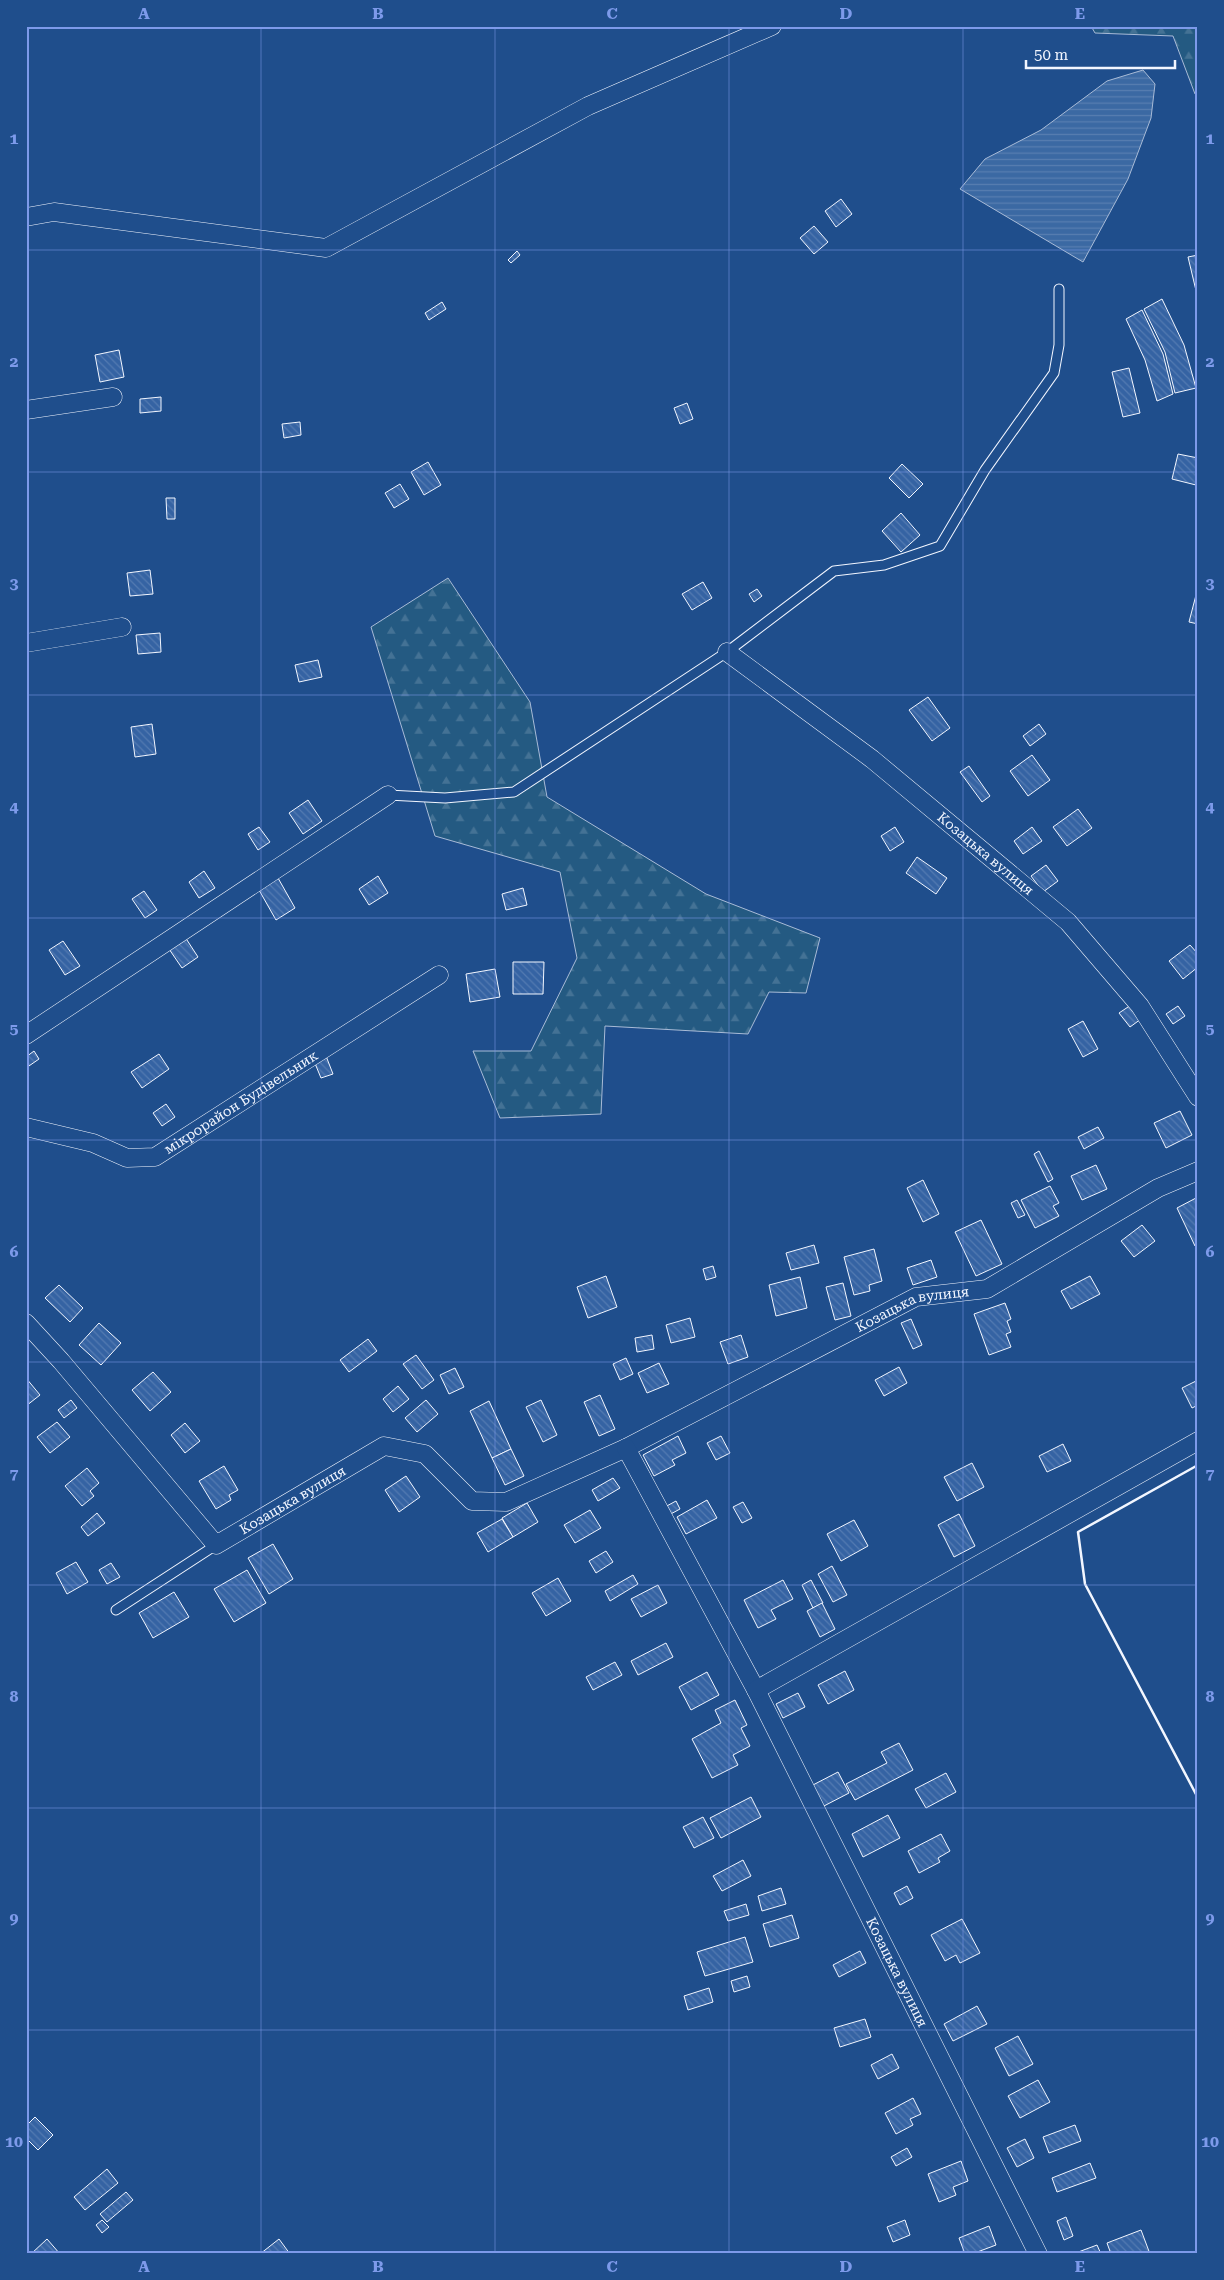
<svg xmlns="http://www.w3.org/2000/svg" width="1224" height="2280" viewBox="0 0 1224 2280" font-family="'Roboto Serif',serif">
<defs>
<pattern id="forest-firs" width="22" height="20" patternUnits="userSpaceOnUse" patternTransform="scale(1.25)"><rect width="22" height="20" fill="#245a82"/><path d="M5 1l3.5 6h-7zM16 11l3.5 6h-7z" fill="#447295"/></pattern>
<pattern id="water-rules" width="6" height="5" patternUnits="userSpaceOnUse" patternTransform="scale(1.25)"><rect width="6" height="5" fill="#3b69a3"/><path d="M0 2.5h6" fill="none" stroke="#587fb1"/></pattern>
<pattern id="building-back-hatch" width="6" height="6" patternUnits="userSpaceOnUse" patternTransform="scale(1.25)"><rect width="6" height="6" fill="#3563a3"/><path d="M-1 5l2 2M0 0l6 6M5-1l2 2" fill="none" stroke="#537ab1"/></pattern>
</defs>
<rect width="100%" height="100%" fill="#1f4e8c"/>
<g fill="url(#forest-firs)" stroke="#a8bbd7">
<polygon points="1091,26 1198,26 1198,96 1195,94 1173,36 1095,33"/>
<polygon points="448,578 530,702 547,797 706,894 820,938 806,993 769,992 748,1034 605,1026 601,1114 500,1118 473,1051 531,1051 577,958 560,872 435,836 371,627"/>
</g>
<polygon fill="url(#water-rules)" stroke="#a8bbd7" points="1143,70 1155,84 1151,118 1128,179 1083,262 960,189 985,159 1041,130 1107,81"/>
<g fill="url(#building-back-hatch)" stroke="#f2f6ff">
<polygon points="841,199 852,214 836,227 825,211"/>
<polygon points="814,226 828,242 814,254 800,238"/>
<polygon points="517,251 520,255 511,263 508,260"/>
<polygon points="1198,255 1198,299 1188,257"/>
<polygon points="1162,299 1184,345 1196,388 1175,393 1165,352 1144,309"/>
<polygon points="442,302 446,309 429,320 425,313"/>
<polygon points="1142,310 1163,354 1173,394 1157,401 1145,360 1126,319"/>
<polygon points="119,350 124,377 100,382 95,355"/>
<polygon points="1129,368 1140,413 1123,417 1112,372"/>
<polygon points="161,397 161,411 140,413 140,399"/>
<polygon points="687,403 693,419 680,424 674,408"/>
<polygon points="300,422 301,435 284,438 282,424"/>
<polygon points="1178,454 1198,458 1196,485 1172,479"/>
<polygon points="428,462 441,485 424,495 411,472"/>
<polygon points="902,464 923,484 909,498 889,478"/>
<polygon points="400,484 409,499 394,508 385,493"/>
<polygon points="166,498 175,498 175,519 167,519"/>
<polygon points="901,513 920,535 901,552 882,531"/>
<polygon points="150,570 153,594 130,596 127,573"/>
<polygon points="703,582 712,598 692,610 682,594"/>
<polygon points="757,589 762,596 754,602 749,594"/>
<polygon points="1196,595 1198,596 1198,624 1189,622"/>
<polygon points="160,633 161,652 138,654 136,635"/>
<polygon points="318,660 322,677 299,682 295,665"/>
<polygon points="928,697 950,728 932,741 909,710"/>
<polygon points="152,724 156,754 135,757 131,727"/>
<polygon points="1039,724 1046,734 1030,746 1023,736"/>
<polygon points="1032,755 1050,780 1028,796 1010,771"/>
<polygon points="969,766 990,796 982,802 960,772"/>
<polygon points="308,800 322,821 303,834 289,813"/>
<polygon points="1078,809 1092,828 1067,846 1053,827"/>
<polygon points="259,827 270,842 258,850 248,834"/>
<polygon points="895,827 904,842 890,851 881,836"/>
<polygon points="1032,827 1042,841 1023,854 1014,841"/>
<polygon points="917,857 947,878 936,894 906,873"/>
<polygon points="1046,865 1058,881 1043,892 1031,876"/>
<polygon points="204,871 215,888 199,898 189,882"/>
<polygon points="378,876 388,893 369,905 359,889"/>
<polygon points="278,878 295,908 276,920 259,890"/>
<polygon points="523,888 527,905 506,910 502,894"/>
<polygon points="144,891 157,910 145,918 132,899"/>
<polygon points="185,937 198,957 182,968 169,949"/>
<polygon points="63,941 80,966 65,975 49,950"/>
<polygon points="1190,945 1198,954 1198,967 1183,979 1169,961"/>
<polygon points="513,962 544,962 543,994 513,994"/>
<polygon points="495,969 500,997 470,1002 466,974"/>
<polygon points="1131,1005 1141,1019 1130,1027 1119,1013"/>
<polygon points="1178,1006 1185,1016 1173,1024 1166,1014"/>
<polygon points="1083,1021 1098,1049 1083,1057 1068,1029"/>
<polygon points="34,1051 39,1059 26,1068 26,1057"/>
<polygon points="159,1054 169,1069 142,1088 131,1072"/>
<polygon points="326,1056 333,1074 321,1078 314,1061"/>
<polygon points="166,1104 175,1117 162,1126 153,1113"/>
<polygon points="1180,1111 1192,1135 1166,1148 1154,1123"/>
<polygon points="1098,1127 1104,1138 1084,1149 1078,1137"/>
<polygon points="1039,1151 1053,1179 1048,1182 1034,1154"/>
<polygon points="1096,1165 1107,1189 1082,1200 1071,1176"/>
<polygon points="923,1180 939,1214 923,1222 907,1188"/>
<polygon points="1050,1186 1059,1203 1053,1206 1059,1216 1035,1228 1021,1200"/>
<polygon points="1196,1198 1198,1244 1195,1246 1177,1208"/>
<polygon points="1017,1200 1025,1215 1018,1218 1011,1203"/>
<polygon points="981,1220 1002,1264 976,1276 955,1232"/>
<polygon points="1142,1225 1155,1241 1134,1257 1121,1241"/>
<polygon points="814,1245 819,1263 791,1270 786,1253"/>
<polygon points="874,1249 882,1281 869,1285 870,1291 854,1295 844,1257"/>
<polygon points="931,1260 937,1277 913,1285 907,1268"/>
<polygon points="713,1266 716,1277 706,1280 703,1269"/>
<polygon points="606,1276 617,1307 588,1318 577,1287"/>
<polygon points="1090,1276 1100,1294 1071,1309 1061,1291"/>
<polygon points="800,1277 807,1308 776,1316 769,1285"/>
<polygon points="843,1283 851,1316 835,1320 826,1287"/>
<polygon points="59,1285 83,1308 70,1322 45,1298"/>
<polygon points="1005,1303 1011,1319 1007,1321 1011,1332 1006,1334 1011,1347 989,1355 974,1314"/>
<polygon points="690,1318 695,1337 671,1343 666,1325"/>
<polygon points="911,1319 922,1345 913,1349 901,1323"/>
<polygon points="99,1323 121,1343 101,1365 79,1345"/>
<polygon points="652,1335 654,1349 637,1352 635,1338"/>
<polygon points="741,1335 748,1357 728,1364 720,1342"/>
<polygon points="368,1339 377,1351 349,1372 340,1360"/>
<polygon points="416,1355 434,1380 422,1389 403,1364"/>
<polygon points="626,1358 633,1374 620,1380 613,1364"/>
<polygon points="659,1363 669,1384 647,1393 638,1373"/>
<polygon points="899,1367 907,1383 884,1396 875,1380"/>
<polygon points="455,1368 464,1387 449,1394 440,1375"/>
<polygon points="153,1372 171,1392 150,1411 132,1390"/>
<polygon points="26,1378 40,1395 26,1406"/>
<polygon points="1198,1380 1198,1405 1192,1408 1182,1388"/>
<polygon points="398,1386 409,1399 393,1412 383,1399"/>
<polygon points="600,1395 615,1429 599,1436 584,1402"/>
<polygon points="71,1400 77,1408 64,1418 58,1410"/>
<polygon points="426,1400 438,1414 417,1432 405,1418"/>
<polygon points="541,1400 557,1435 543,1442 526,1407"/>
<polygon points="489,1401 511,1449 492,1458 470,1411"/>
<polygon points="57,1422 70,1437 50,1453 37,1437"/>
<polygon points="185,1423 200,1441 185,1453 171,1435"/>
<polygon points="678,1436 686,1453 672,1460 675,1465 654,1476 643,1455"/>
<polygon points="721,1436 730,1453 716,1460 707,1443"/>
<polygon points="1063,1444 1071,1461 1047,1472 1039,1456"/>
<polygon points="511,1449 524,1476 505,1485 492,1458"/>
<polygon points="972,1463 984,1487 957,1501 944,1477"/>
<polygon points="224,1466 238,1490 229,1495 231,1500 216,1509 199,1481"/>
<polygon points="87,1468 99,1483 90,1491 94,1496 82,1506 65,1486"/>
<polygon points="406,1476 420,1497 399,1512 385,1490"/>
<polygon points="613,1478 620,1488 598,1501 592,1490"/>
<polygon points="707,1500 717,1518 686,1534 677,1517"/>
<polygon points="676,1501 680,1509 667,1516 663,1508"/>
<polygon points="743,1502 752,1518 742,1523 733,1507"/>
<polygon points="527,1503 538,1522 513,1537 502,1518"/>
<polygon points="590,1510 601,1528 575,1543 564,1525"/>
<polygon points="97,1513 105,1523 88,1536 81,1527"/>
<polygon points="959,1514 975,1546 954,1557 938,1525"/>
<polygon points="502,1519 513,1537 488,1552 477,1533"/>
<polygon points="854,1520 868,1546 841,1561 827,1534"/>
<polygon points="273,1544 293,1579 269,1594 248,1558"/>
<polygon points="606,1551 613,1562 596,1573 589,1561"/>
<polygon points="76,1562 88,1582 67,1594 56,1573"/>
<polygon points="111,1563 120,1577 107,1584 99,1570"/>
<polygon points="832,1566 847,1595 833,1602 818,1574"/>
<polygon points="247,1570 266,1603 234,1622 214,1589"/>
<polygon points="633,1575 638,1584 610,1601 605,1591"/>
<polygon points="558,1578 571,1601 546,1616 532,1593"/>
<polygon points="783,1580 793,1599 771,1610 776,1619 758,1628 744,1600"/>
<polygon points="811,1580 823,1603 813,1608 802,1585"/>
<polygon points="658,1585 667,1603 641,1617 631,1599"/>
<polygon points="174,1592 189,1617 153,1638 139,1613"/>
<polygon points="822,1603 835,1629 820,1637 807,1611"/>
<polygon points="666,1643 673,1657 638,1675 631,1661"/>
<polygon points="615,1662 622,1675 593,1690 586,1677"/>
<polygon points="845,1671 854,1690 828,1704 818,1685"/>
<polygon points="707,1672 719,1695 691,1710 679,1687"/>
<polygon points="798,1693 805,1707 783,1718 776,1704"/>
<polygon points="735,1700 747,1725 741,1728 750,1746 733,1755 738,1765 712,1778 692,1739 721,1723 715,1710"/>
<polygon points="899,1743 913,1770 855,1800 846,1784 887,1763 881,1752"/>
<polygon points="838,1772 849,1793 822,1807 811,1786"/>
<polygon points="946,1773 956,1792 926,1808 915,1789"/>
<polygon points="751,1797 761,1817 721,1838 710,1818"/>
<polygon points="888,1815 900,1838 863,1857 852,1834"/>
<polygon points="703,1817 714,1838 694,1848 683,1827"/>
<polygon points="941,1834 950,1851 938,1858 940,1862 919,1873 908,1851"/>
<polygon points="743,1860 751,1876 722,1891 713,1876"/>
<polygon points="907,1886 913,1898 900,1905 894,1893"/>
<polygon points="781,1888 786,1904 762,1911 758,1896"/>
<polygon points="746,1904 749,1915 728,1921 724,1911"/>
<polygon points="792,1915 799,1938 770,1947 763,1924"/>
<polygon points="962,1919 980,1953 960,1963 956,1955 945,1961 931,1935"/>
<polygon points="745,1937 753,1962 705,1976 697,1952"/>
<polygon points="860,1951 866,1963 839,1977 833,1965"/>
<polygon points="747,1976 750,1987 734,1992 731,1981"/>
<polygon points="709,1988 713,2002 688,2010 684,1996"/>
<polygon points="977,2006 987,2024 953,2041 944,2024"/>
<polygon points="865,2019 871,2037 840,2047 834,2028"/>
<polygon points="1018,2036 1033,2064 1009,2076 995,2048"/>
<polygon points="892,2054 899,2068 878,2079 871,2065"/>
<polygon points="1038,2080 1050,2102 1020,2118 1008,2096"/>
<polygon points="913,2098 921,2114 910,2119 913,2125 896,2134 885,2113"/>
<polygon points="35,2117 53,2135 38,2150 26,2138 26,2126"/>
<polygon points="1075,2125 1081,2141 1049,2153 1043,2137"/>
<polygon points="1025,2139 1034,2158 1017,2167 1007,2148"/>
<polygon points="907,2148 912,2157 896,2166 891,2157"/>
<polygon points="961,2161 968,2181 953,2187 956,2195 939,2202 928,2174"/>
<polygon points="1090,2163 1096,2178 1057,2192 1052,2178"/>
<polygon points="107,2169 118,2183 85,2210 74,2197"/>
<polygon points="126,2192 133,2200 107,2222 100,2214"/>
<polygon points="1066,2217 1073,2236 1064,2240 1057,2221"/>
<polygon points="102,2220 109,2227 102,2233 96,2225"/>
<polygon points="905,2220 910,2235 893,2242 887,2227"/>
<polygon points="989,2226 996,2245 972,2254 965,2254 959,2238"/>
<polygon points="1141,2230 1150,2254 1111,2254 1107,2243"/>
<polygon points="47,2239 60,2254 31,2254"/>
<polygon points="279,2239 290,2254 260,2254"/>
<polygon points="1097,2245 1101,2254 1073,2254"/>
</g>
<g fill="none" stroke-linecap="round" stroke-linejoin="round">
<defs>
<g id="lane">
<polyline points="388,795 445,798 514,792 727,652 834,571 884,565 940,546 985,470 1054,373 1059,345 1059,289"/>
<polyline points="116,1610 216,1545"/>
</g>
<g id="street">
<polyline points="26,217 54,212 326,248 588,106 772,26"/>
<polyline points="26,410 113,397"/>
<polyline points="26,643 122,627"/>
<path id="s1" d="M 727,652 L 872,759 L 1068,922 L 1140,1006 L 1198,1097"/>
<polyline points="26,1035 388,795"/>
<path id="s2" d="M 26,1127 L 93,1143 L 127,1158 L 155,1157 L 439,975"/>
<path id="s3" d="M 26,1323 L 61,1361 L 216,1545 L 384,1446 L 425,1454 L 472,1501 L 506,1502 L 626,1448 L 916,1297 L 987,1289 L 1158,1188 L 1198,1171"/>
<path id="s4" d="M 626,1448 L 756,1690 L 1038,2254"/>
<polyline points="756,1690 1198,1441"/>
</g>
</defs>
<use href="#lane" stroke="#f2f6ff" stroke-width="11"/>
<use href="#street" stroke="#f2f6ff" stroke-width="19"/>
<use href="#lane" stroke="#1f4e8c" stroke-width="9"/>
<use href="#street" stroke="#1f4e8c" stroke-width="18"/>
<polyline stroke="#f2f6ff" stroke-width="2.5" points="1198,1465 1078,1532 1085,1584 1198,1798"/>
</g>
<path fill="none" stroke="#7d9aea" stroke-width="1" stroke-opacity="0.55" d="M 261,26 L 261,2254M 495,26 L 495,2254M 729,26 L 729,2254M 963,26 L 963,2254M 26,250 L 1198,250M 26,472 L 1198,472M 26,695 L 1198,695M 26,918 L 1198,918M 26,1140 L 1198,1140M 26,1362 L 1198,1362M 26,1585 L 1198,1585M 26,1808 L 1198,1808M 26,2030 L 1198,2030"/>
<g text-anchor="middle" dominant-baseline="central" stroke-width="4" stroke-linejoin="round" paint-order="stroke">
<g font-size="14" fill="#f2f6ff" stroke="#1f4e8c">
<text stroke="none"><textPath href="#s1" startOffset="328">Козацька вулиця</textPath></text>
<text stroke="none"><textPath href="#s2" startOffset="236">мікрорайон Будівельник</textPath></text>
<text stroke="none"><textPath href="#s3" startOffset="1081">Козацька вулиця</textPath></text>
<text stroke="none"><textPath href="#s3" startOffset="381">Козацька вулиця</textPath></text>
<text stroke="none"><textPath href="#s4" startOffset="590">Козацька вулиця</textPath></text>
</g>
</g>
<rect width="1224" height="2280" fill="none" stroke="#1f4e8c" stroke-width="55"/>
<path d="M1026 60v8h149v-8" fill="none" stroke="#f2f6ff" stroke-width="2.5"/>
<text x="1034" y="60" font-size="15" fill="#f2f6ff" stroke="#1f4e8c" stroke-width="4" paint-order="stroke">50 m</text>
<rect x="28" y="28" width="1168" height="2224" fill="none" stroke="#7d9aea" stroke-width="2"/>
<g font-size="16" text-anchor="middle" font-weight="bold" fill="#7d9aea">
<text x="144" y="19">A</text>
<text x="378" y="19">B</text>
<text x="612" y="19">C</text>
<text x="846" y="19">D</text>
<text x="1080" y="19">E</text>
<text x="14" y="144">1</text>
<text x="1210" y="144">1</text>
<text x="14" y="367">2</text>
<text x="1210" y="367">2</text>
<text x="14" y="589">3</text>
<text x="1210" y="589">3</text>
<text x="14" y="812">4</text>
<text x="1210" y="812">4</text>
<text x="14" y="1034">5</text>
<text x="1210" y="1034">5</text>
<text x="14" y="1257">6</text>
<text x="1210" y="1257">6</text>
<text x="14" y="1479">7</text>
<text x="1210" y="1479">7</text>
<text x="14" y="1702">8</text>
<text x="1210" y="1702">8</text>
<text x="14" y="1924">9</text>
<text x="1210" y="1924">9</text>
<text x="14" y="2147">10</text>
<text x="1210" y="2147">10</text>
<text x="144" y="2272">A</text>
<text x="378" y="2272">B</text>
<text x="612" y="2272">C</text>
<text x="846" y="2272">D</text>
<text x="1080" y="2272">E</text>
</g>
</svg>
